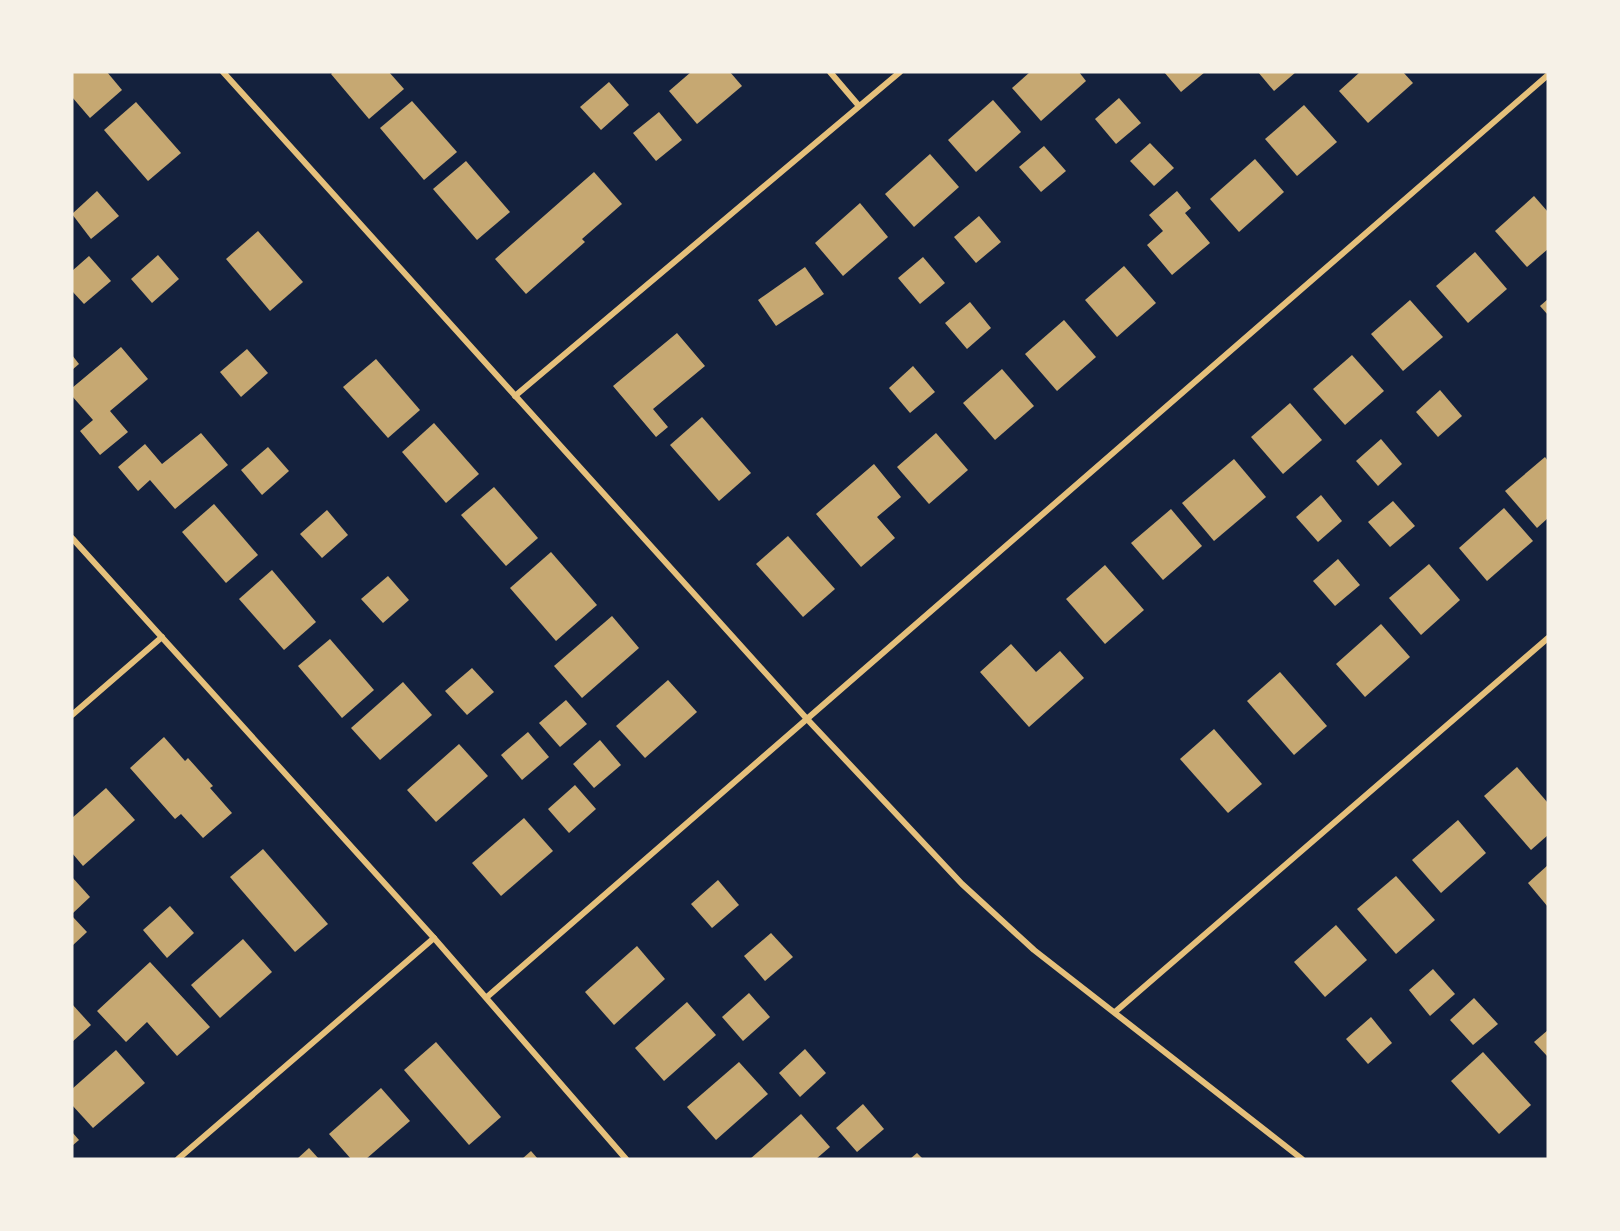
<svg xmlns="http://www.w3.org/2000/svg" width="1620" height="1231" viewBox="0 0 1620 1231" font-family="'Sofia Sans Condensed',sans-serif">
<rect width="100%" height="100%" fill="#14213d"/>
<g fill="#c6a872">
<polygon points="72,72 107,72 122,90 90,118 72,97"/>
<polygon points="333,72 389,72 404,89 369,119 331,74"/>
<polygon points="691,72 730,72 742,86 697,124 669,91"/>
<polygon points="1030,72 1079,72 1086,81 1041,121 1012,88"/>
<polygon points="1164,72 1205,72 1181,92"/>
<polygon points="1258,72 1296,72 1274,91"/>
<polygon points="1360,72 1403,72 1413,83 1368,123 1339,91"/>
<polygon points="609,82 629,105 601,130 580,107"/>
<polygon points="1119,98 1141,123 1116,144 1095,119"/>
<polygon points="993,100 1021,132 976,172 948,140"/>
<polygon points="412,101 457,152 424,180 380,128"/>
<polygon points="136,102 181,153 148,181 104,130"/>
<polygon points="1304,105 1337,142 1297,176 1265,139"/>
<polygon points="659,112 682,140 656,161 633,133"/>
<polygon points="1150,143 1174,168 1154,186 1130,161"/>
<polygon points="1044,146 1066,171 1041,192 1019,167"/>
<polygon points="930,154 959,187 914,227 885,194"/>
<polygon points="1255,159 1284,192 1239,232 1210,199"/>
<polygon points="466,161 510,212 477,240 433,189"/>
<polygon points="594,172 622,204 582,239 585,242 526,294 495,259"/>
<polygon points="97,191 119,216 91,239 72,214"/>
<polygon points="1177,191 1191,208 1185,213 1210,243 1172,275 1147,245 1163,231 1149,215"/>
<polygon points="1534,196 1548,212 1548,249 1527,267 1495,231"/>
<polygon points="860,203 888,237 843,276 815,243"/>
<polygon points="979,216 1001,242 976,263 954,237"/>
<polygon points="258,231 303,282 270,311 226,259"/>
<polygon points="1475,252 1507,289 1468,323 1436,286"/>
<polygon points="158,255 179,279 152,303 131,279"/>
<polygon points="89,256 111,281 84,304 72,291 72,271"/>
<polygon points="923,257 945,283 920,304 898,278"/>
<polygon points="1124,266 1156,303 1117,337 1085,300"/>
<polygon points="805,267 824,294 776,326 758,300"/>
<polygon points="1548,299 1548,315 1540,306"/>
<polygon points="1410,300 1443,337 1403,371 1371,334"/>
<polygon points="970,302 991,328 967,349 945,323"/>
<polygon points="1064,320 1096,357 1057,391 1025,354"/>
<polygon points="677,333 705,366 653,409 668,427 656,437 613,386"/>
<polygon points="121,347 148,379 110,411 128,432 100,455 80,431 93,420 72,396 72,388"/>
<polygon points="247,349 268,373 241,397 220,372"/>
<polygon points="72,355 79,364 72,370"/>
<polygon points="1352,355 1384,391 1345,425 1313,389"/>
<polygon points="376,359 420,410 388,438 343,387"/>
<polygon points="913,366 935,392 910,413 889,388"/>
<polygon points="1002,369 1034,406 995,440 963,403"/>
<polygon points="1440,390 1462,416 1438,437 1416,412"/>
<polygon points="1290,403 1322,440 1283,474 1251,437"/>
<polygon points="702,417 751,473 719,501 670,445"/>
<polygon points="434,423 479,474 446,503 402,452"/>
<polygon points="201,433 228,465 175,509 150,480 138,491 118,467 145,444 162,464"/>
<polygon points="936,433 968,470 929,504 897,467"/>
<polygon points="1381,439 1402,464 1378,486 1356,461"/>
<polygon points="268,447 289,471 262,495 241,470"/>
<polygon points="1545,457 1548,461 1548,518 1537,528 1505,491"/>
<polygon points="1234,459 1266,497 1214,541 1182,503"/>
<polygon points="874,464 901,497 877,517 895,538 861,567 816,514"/>
<polygon points="494,487 538,538 506,566 461,515"/>
<polygon points="1321,495 1342,521 1318,542 1296,517"/>
<polygon points="1393,501 1415,526 1390,547 1368,522"/>
<polygon points="214,504 258,555 226,583 182,532"/>
<polygon points="1504,508 1533,541 1487,581 1459,548"/>
<polygon points="1171,509 1202,546 1163,580 1131,543"/>
<polygon points="327,510 348,535 322,558 300,534"/>
<polygon points="788,536 835,589 803,617 756,564"/>
<polygon points="551,552 597,605 556,641 510,588"/>
<polygon points="1338,559 1360,585 1335,606 1313,581"/>
<polygon points="1429,564 1460,600 1421,635 1389,598"/>
<polygon points="1105,565 1144,610 1105,644 1066,599"/>
<polygon points="272,570 316,622 284,650 239,599"/>
<polygon points="388,576 409,600 383,623 361,599"/>
<polygon points="612,616 639,648 582,698 554,666"/>
<polygon points="1381,624 1410,657 1365,697 1336,664"/>
<polygon points="330,639 374,690 342,718 298,666"/>
<polygon points="1011,644 1036,672 1060,651 1084,678 1029,727 980,672"/>
<polygon points="472,668 494,692 467,715 445,691"/>
<polygon points="1280,672 1327,726 1294,755 1247,701"/>
<polygon points="668,680 697,712 645,758 616,726"/>
<polygon points="403,682 432,715 380,760 351,728"/>
<polygon points="566,700 587,724 560,747 539,723"/>
<polygon points="1214,729 1262,784 1228,813 1180,759"/>
<polygon points="528,732 549,757 522,780 501,755"/>
<polygon points="164,737 185,761 188,758 213,786 210,788 232,813 203,838 181,814 175,819 130,768"/>
<polygon points="600,740 621,765 594,788 573,764"/>
<polygon points="459,744 488,776 436,822 407,790"/>
<polygon points="1517,767 1548,803 1548,835 1531,850 1484,796"/>
<polygon points="575,785 596,809 569,833 548,809"/>
<polygon points="106,788 135,820 83,866 72,853 72,818"/>
<polygon points="524,818 553,851 501,896 472,863"/>
<polygon points="1458,820 1486,853 1441,893 1412,860"/>
<polygon points="263,849 328,924 295,952 230,877"/>
<polygon points="1548,865 1548,907 1528,883"/>
<polygon points="1396,876 1435,920 1396,954 1357,909"/>
<polygon points="72,877 90,897 72,914"/>
<polygon points="718,880 739,905 712,928 691,904"/>
<polygon points="170,906 194,933 167,958 143,930"/>
<polygon points="72,916 87,932 72,946"/>
<polygon points="1336,925 1367,960 1325,997 1294,962"/>
<polygon points="771,933 793,957 765,981 744,956"/>
<polygon points="243,939 272,972 220,1018 191,985"/>
<polygon points="637,946 665,979 614,1025 585,992"/>
<polygon points="150,962 210,1027 177,1056 147,1022 126,1042 97,1011"/>
<polygon points="1433,969 1455,994 1430,1016 1409,990"/>
<polygon points="749,993 770,1017 743,1041 722,1017"/>
<polygon points="1474,998 1498,1024 1473,1045 1450,1020"/>
<polygon points="687,1002 716,1035 664,1081 635,1048"/>
<polygon points="72,1004 91,1025 72,1042"/>
<polygon points="1371,1017 1392,1043 1368,1064 1346,1039"/>
<polygon points="1548,1030 1548,1057 1534,1042"/>
<polygon points="436,1042 501,1117 469,1145 404,1070"/>
<polygon points="805,1049 826,1073 800,1097 779,1073"/>
<polygon points="116,1050 145,1083 93,1128 72,1105 72,1089"/>
<polygon points="1483,1052 1531,1105 1499,1134 1451,1081"/>
<polygon points="739,1062 768,1094 716,1140 687,1107"/>
<polygon points="381,1088 410,1121 366,1159 351,1159 329,1134"/>
<polygon points="863,1104 884,1129 857,1152 836,1128"/>
<polygon points="801,1114 830,1147 816,1159 750,1159"/>
<polygon points="72,1132 79,1140 72,1146"/>
<polygon points="309,1148 319,1159 297,1159"/>
<polygon points="531,1151 538,1159 522,1159"/>
<polygon points="917,1153 923,1159 910,1159"/>
</g>
<g fill="none" stroke-linecap="round" stroke-linejoin="round">
<g stroke="#e5c07b" stroke-width="6">
<polyline points="223,72 807,719 962,884 1034,950 1302,1159"/>
<polyline points="830,72 859,106"/>
<polyline points="515,396 900,72"/>
<polyline points="72,538 434,938 626,1159"/>
<polyline points="72,715 162,637"/>
<polyline points="487,997 1548,75"/>
<polyline points="1115,1012 1548,638"/>
<polyline points="178,1159 434,938"/>
</g>
</g>
<rect width="1620" height="1231" fill="none" stroke="#f6f1e7" stroke-width="147"/>
</svg>
